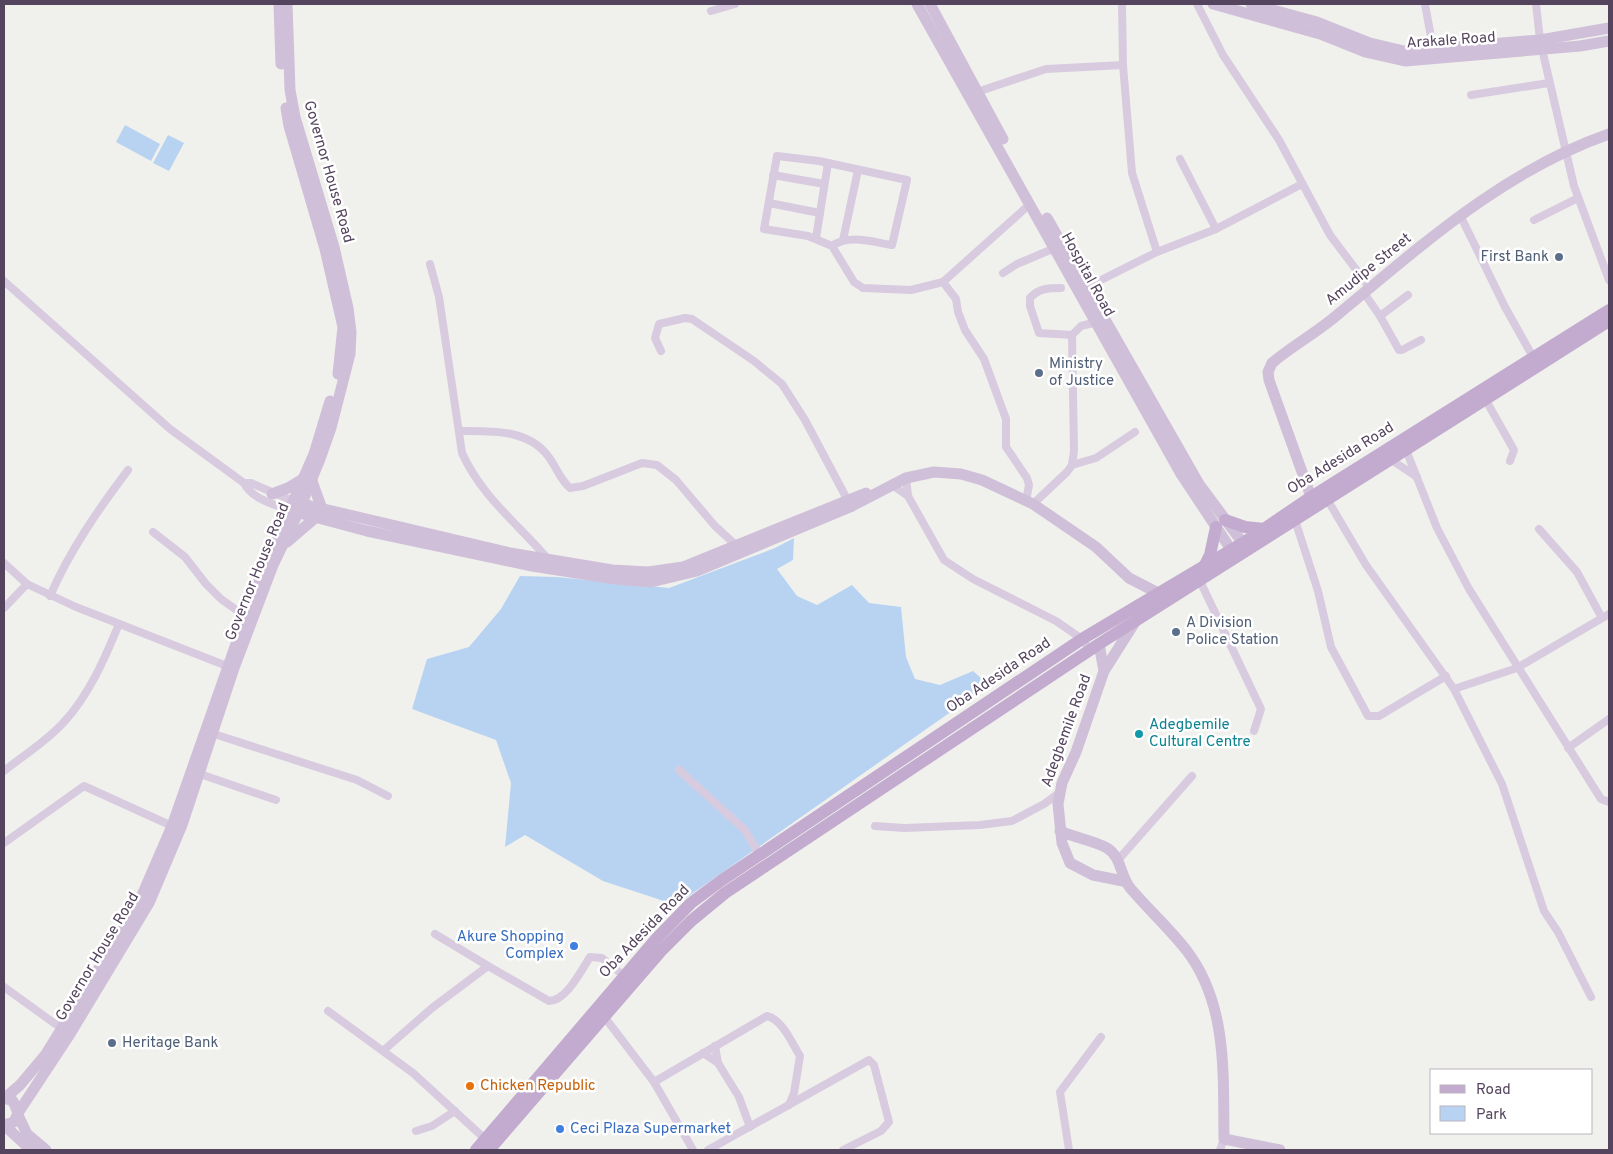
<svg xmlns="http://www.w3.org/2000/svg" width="1613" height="1154" viewBox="0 0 1613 1154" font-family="Overpass,sans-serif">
<rect width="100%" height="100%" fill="#f0f1ed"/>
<g fill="#b8d3f2">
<polygon points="125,125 160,144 151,161 116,142"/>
<polygon points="168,135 184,143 169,171 153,163"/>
<polygon points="794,538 793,560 777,569 797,596 817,605 852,585 869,603 901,607 906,657 915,679 940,685 973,671 989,685 676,905 603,881 525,835 505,847 511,783 496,740 412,709 427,659 469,647 501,609 520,576 557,577 669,588 775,548"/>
</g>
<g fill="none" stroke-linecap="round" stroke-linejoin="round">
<g stroke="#d8cbdf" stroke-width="8">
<polyline points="1122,4 1123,65 1132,173 1157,252"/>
<polyline points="1197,4 1223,55 1279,140 1330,235 1370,288"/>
<polyline points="1425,4 1433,48"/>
<polyline points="1536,4 1540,40"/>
<polyline points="711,11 735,4"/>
<polyline points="1542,49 1574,186 1609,280"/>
<polyline points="977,92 1046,69 1123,65"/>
<polyline points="1471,95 1549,83"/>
<polyline points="1180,159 1216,229"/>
<polyline points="773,175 824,184"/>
<polyline points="769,203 820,213"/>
<polyline points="1460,215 1505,307 1533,357"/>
<polyline points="1534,220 1578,198"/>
<polyline points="816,238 828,163"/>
<polyline points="843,240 858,170"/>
<path d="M 832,246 C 849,234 873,242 892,245 L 907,180 L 819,161 L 777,156 L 764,229 L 808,236 L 832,246 L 854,282 L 863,288 L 911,290 L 943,282 L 1030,204"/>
<path d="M 430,264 L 439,297 L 462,453 C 482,497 517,523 548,559"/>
<polyline points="1003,273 1017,264 1055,248"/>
<path d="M 4,281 L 170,429 L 244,483 C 251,498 274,505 289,510"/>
<polyline points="943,282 956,299 958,312 965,330 984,359 1006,419 1006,447 1027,478 1029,485 1026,501"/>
<polyline points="1087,287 1157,252 1216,229 1302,184"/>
<path d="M 1061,288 C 1049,288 1039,288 1030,298 L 1030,306 L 1039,333 L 1072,335"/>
<polyline points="1364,293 1380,316 1399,350 1402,350 1421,340"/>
<polyline points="1380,316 1408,295"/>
<polyline points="661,351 655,338 659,324 685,318 692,319 754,361 782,384 805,420 847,499"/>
<polyline points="1484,397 1514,450 1510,461"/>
<path d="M 460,431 C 491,431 528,429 548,456 C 556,466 560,480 570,488 L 583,486 L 642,463 L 657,465 L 676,480 L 715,526 L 737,546"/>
<polyline points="1406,450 1437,528 1469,589 1601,799 1609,802"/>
<polyline points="1390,459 1417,477"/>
<polyline points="1072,465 1096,458 1135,432"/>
<polyline points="906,478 908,496 944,560 973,579 1056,621 1082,639 1090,650"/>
<polyline points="244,483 251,483 293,501"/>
<polyline points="892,485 908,496"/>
<polyline points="1327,499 1366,565 1454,689 1517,668 1609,614"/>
<polyline points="1033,504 1067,472 1072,465 1074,451 1072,335 1081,326 1097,322"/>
<polyline points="1295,520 1318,591 1331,647 1368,716 1379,716 1446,676"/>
<polyline points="1539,529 1577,572 1602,618"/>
<polyline points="153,532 185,557 206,584 221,599 245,616"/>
<polyline points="4,563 27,584"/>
<polyline points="1200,581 1261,709 1254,731"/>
<path d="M 50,596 C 70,550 98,510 128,470"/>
<polyline points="4,608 27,584 76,607 232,668"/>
<polyline points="1454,689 1502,784 1544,911 1558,932 1591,997"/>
<polyline points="214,734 357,780 388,796"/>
<polyline points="1568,748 1609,719"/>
<polyline points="679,770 745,830 759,854"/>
<path d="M 4,771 C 24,755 47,741 64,722 C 89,695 105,658 119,624"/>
<polyline points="200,774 276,800"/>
<polyline points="875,826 904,828 980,825 1012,821 1044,804 1059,793"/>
<polyline points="4,843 84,786 172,826"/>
<polyline points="1118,860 1192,776"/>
<polyline points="435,934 488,966"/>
<polyline points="4,987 65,1031"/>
<polyline points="328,1011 413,1073 484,1138"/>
<polyline points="603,1015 654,1082 693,1150"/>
<polyline points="715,1046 718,1063 739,1097 750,1127"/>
<path d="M 384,1050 L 432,1008 L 488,966 L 549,1001 C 566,1001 581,971 590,957 L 602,958 L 623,975"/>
<polyline points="703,1053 718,1063"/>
<path d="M 654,1082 L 767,1016 C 782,1019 792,1043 800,1056 L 794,1093 L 789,1105"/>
<polyline points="416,1131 432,1126 455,1111"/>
<polyline points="708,1150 869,1060 874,1065 889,1122 881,1131 843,1150"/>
<polyline points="1069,1150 1060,1092 1101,1037"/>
<polyline points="1220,1150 1224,1139"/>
</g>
<g stroke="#d0bfd8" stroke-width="11">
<polyline points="279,4 281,64"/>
<polyline points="917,4 1181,474 1236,557"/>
<polyline points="930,4 1003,139"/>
<polyline points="1213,4 1320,34 1365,52 1405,61 1580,46 1609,41"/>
<polyline points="1251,4 1317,22 1370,43 1404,51 1540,40 1609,28"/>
<polyline points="286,108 289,126 325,249 343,327 338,374"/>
<polyline points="1047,218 1199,484 1248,550"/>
<polyline points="312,481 322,509"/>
<polyline points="272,494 288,488 303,479"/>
<path d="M 1311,497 L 1269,380 L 1268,372 L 1272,363 C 1292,346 1316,333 1336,316 C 1421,246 1503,171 1609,134"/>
<polyline points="294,502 510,553 612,570 648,572 683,567 866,493"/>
<polyline points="292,511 367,531 532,566 615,579 651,582 697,571 850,507 906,478 934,472 961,474 982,480 1033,504 1096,547 1129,578 1160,594"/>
<polyline points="287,542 315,518"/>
<polyline points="1099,644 1104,671"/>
<path d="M 1060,831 C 1075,838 1093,840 1107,848 C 1122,857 1120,877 1131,889 C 1149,910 1170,929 1187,951 C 1228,1005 1223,1075 1224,1139 L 1280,1150"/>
<polyline points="1123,881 1093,875 1070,863 1062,843 1058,804 1062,783 1076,752 1104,671 1135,622"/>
<polyline points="4,1098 13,1101 18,1113 14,1122 4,1125"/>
<polyline points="5,1098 20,1085 46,1054 137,907 172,826 257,584 314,454 330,401"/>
<polyline points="18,1113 70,1034 149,903 182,825 234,668 273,565 298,513 320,459 331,428 350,354 351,332 348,308 334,247 295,117 290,90 287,4"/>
<polyline points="18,1115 27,1134 46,1150"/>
<polyline points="4,1125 31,1150"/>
</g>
<g stroke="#c2abcf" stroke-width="12">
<polyline points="1225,520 1245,527 1264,529"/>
<polyline points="1204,567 1210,555 1216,527"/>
<polyline points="476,1150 657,938 691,903 722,880 1082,639 1243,543 1311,497 1609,310"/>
<polyline points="489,1150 661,951 691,921 725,893 1099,644 1609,321"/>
</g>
</g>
<g fill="#5c6f8a" stroke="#fff" stroke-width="2">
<circle cx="1559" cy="257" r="5"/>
<circle cx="1039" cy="373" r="5"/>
<circle cx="1176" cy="632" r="5"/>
<circle cx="112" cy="1043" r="5"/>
</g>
<circle fill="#0f9aa8" stroke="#fff" stroke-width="2" cx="1139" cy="734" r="5"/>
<g fill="#3f7fe0" stroke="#fff" stroke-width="2">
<circle cx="574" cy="946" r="5"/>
<circle cx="560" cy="1129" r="5"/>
</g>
<circle fill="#e8710a" stroke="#fff" stroke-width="2" cx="470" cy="1086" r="5"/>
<g text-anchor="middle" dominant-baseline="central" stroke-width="5" stroke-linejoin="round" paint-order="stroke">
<g font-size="15" fill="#54445d" stroke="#fff">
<text transform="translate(1451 41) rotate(-4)">Arakale Road</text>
<text transform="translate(328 172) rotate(74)">Governor House Road</text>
<text transform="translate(1369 270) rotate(-39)">Amudipe Street</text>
<text transform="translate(1087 275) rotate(61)">Hospital Road</text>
<text transform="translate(1341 459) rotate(-32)">Oba Adesida Road</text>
<text transform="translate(258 572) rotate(-68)">Governor House Road</text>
<text transform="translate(999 676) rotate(-34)">Oba Adesida Road</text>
<text transform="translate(1067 731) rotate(-70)">Adegbemile Road</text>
<text transform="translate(645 932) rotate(-46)">Oba Adesida Road</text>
<text transform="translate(98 957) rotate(-59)">Governor House Road</text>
</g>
<g font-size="15" fill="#4e5e75" stroke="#fff" text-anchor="start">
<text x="1549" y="257" text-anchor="end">First Bank</text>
<text x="1049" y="364">Ministry<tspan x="1049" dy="17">of Justice</tspan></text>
<text x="1186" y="623">A Division<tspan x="1186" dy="17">Police Station</tspan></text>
<text x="122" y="1043">Heritage Bank</text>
</g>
<g font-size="15" fill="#0d838f" stroke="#fff" text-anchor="start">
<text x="1149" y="725">Adegbemile<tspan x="1149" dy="17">Cultural Centre</tspan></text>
</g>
<g font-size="15" fill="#366cbe" stroke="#fff" text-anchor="end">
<text x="564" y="937">Akure Shopping<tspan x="564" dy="17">Complex</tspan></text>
<text x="570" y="1129" text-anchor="start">Ceci Plaza Supermarket</text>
</g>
<g font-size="15" fill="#c56008" stroke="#fff" text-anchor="start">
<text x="480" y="1086">Chicken Republic</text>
</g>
</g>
<rect width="1613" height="1154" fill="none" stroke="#54445d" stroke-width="10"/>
<rect x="1430" y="1069" width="162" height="65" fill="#ffffff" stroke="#bbb4be"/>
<rect x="1440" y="1085" width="25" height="8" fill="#c2abcf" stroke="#bbb4be"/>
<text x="1476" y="1094" font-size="15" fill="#54445d">Road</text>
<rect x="1440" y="1106" width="25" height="15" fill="#b8d3f2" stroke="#bbb4be"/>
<text x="1476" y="1119" font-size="15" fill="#54445d">Park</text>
</svg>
